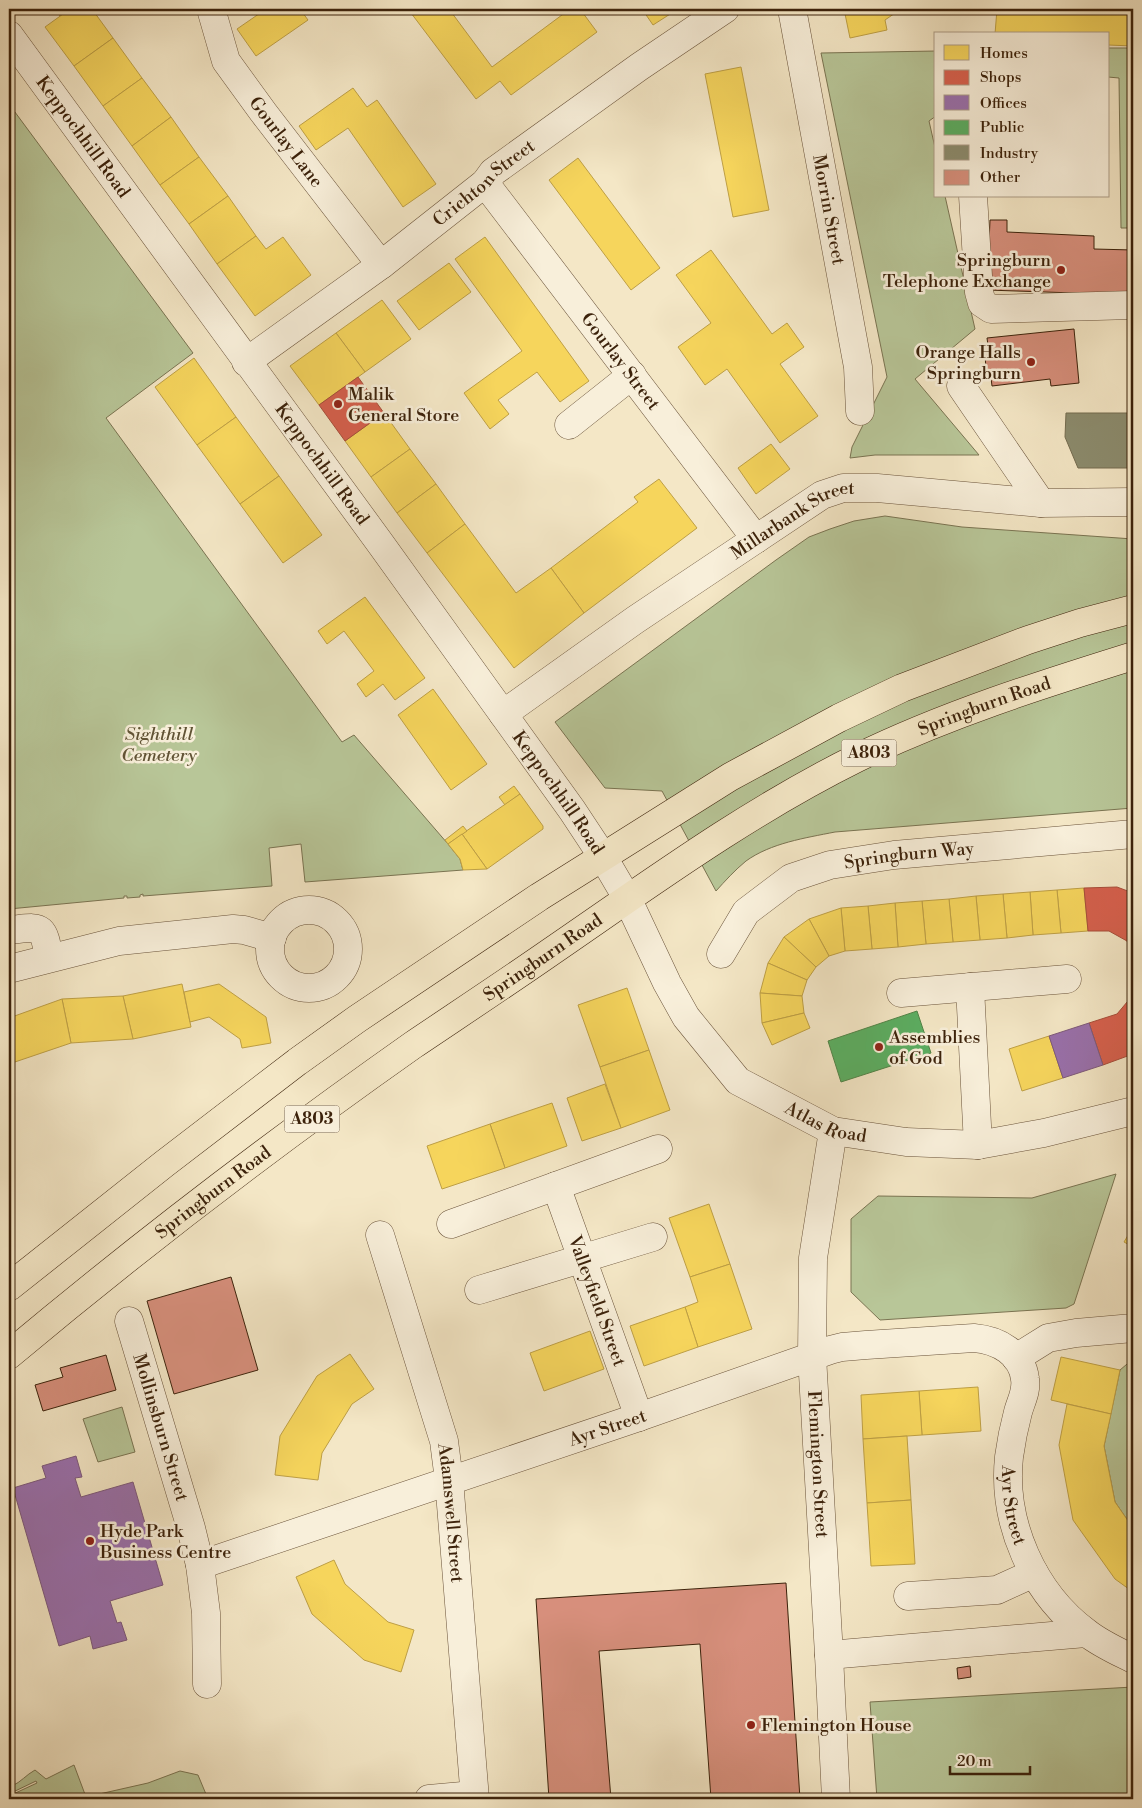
<svg xmlns="http://www.w3.org/2000/svg" width="1142" height="1808" viewBox="0 0 1142 1808" font-family="'Libre Bodoni',serif">
<rect width="100%" height="100%" fill="#f4e7c6"/>
<filter id="stains"><feTurbulence type="fractalNoise" baseFrequency=".004" numOctaves="4"/><feColorMatrix values="0 0 0 0 .2 0 0 0 0 .09 0 0 0 0 .02 0 0 0 .5 -.17"/></filter>
<radialGradient id="worn" r=".72"><stop offset=".6" stop-color="#630" stop-opacity="0"/><stop offset="1" stop-color="#630" stop-opacity=".3"/></radialGradient>
<g fill="#b8c698" stroke="#7a7452">
<polygon points="1108,48 1133,48 1133,228 1121,228 1119,78 1108,77"/>
<polygon points="936,51 936,116 929,121 936,152 936,196 945,196 975,329 915,379 979,455 875,455 850,458 852,447 887,377 821,53"/>
<polygon points="9,104 193,353 106,418 342,742 354,735 448,844 460,859 463,870 305,882 301,844 269,848 272,886 143,896 143,894 140,895 140,897 127,898 127,896 124,896 124,898 9,909"/>
<path d="M 885,516 L 962,527 L 1133,539 L 1133,808 L 835,832 C 805,838 771,843 746,861 C 735,870 725,881 716,891 L 662,791 L 605,788 L 555,722 L 776,560 L 809,537 L 830,529 L 854,521 Z"/>
<polygon points="1116,1174 1074,1304 1066,1308 880,1320 851,1292 851,1219 878,1196 1032,1198"/>
<polygon points="1133,1359 1133,1528 1115,1502 1104,1446 1120,1370"/>
<polygon points="122,1407 135,1452 98,1462 83,1419"/>
<polygon points="1133,1687 1133,1799 877,1799 870,1702"/>
<path d="M 74,1765 L 86,1797 L 148,1783 L 180,1771 L 198,1775 L 208,1799 L 9,1799 L 9,1796 L 37,1783 L 36,1781 L 9,1794 L 9,1785 L 12,1786 C 21,1782 26,1775 35,1770 L 46,1779 Z"/>
</g>
<g fill="#f6d55c" stroke="#be9f44">
<polygon points="55,9 70,9 60,16"/>
<polygon points="70,9 92,9 113,38 74,66 45,27"/>
<polygon points="266,9 300,9 308,20 256,56 237,29"/>
<polygon points="408,9 449,9 492,67 570,9 580,9 597,32 511,95 500,81 476,99"/>
<polygon points="642,9 678,9 653,25"/>
<polygon points="844,9 901,9 885,20 887,30 850,38"/>
<polygon points="997,9 1133,9 1133,46 1108,45 1108,34 995,34"/>
<polygon points="113,38 142,78 103,106 74,66"/>
<polygon points="741,67 769,210 733,217 705,74"/>
<polygon points="142,78 171,117 132,146 103,106"/>
<polygon points="353,88 367,107 377,100 436,184 403,207 348,128 316,150 299,126"/>
<polygon points="171,117 199,157 160,185 132,146"/>
<polygon points="199,157 228,196 189,224 160,185"/>
<polygon points="578,158 660,268 631,290 549,180"/>
<polygon points="228,196 256,236 217,264 189,224"/>
<polygon points="256,236 266,249 283,237 311,275 255,316 217,264"/>
<polygon points="485,237 589,381 560,402 537,372 498,400 509,414 490,429 464,393 522,351 455,259"/>
<polygon points="711,250 772,334 787,323 804,347 780,364 818,416 780,443 727,369 705,385 678,347 711,323 676,275"/>
<polygon points="449,263 471,292 419,330 397,301"/>
<polygon points="382,300 411,339 365,372 336,333"/>
<polygon points="336,333 365,372 319,405 290,366"/>
<polygon points="194,358 236,417 197,445 155,387"/>
<polygon points="384,413 410,449 371,477 345,441"/>
<polygon points="236,417 279,476 240,504 197,445"/>
<polygon points="771,444 790,469 756,494 738,468"/>
<polygon points="410,449 436,484 397,513 371,477"/>
<polygon points="279,476 322,535 283,563 240,504"/>
<polygon points="659,479 697,528 584,613 551,568 638,502 634,497"/>
<polygon points="436,484 465,524 427,553 397,513"/>
<polygon points="465,524 516,593 551,568 584,613 514,668 427,553"/>
<polygon points="365,597 425,678 395,700 383,684 366,697 357,684 374,671 344,631 327,644 318,631"/>
<polygon points="433,689 487,764 451,790 398,715"/>
<polygon points="514,786 520,794 505,805 499,797"/>
<polygon points="520,794 543,826 543,829 487,869 462,834"/>
<polygon points="463,826 467,831 448,844 445,840"/>
<polygon points="462,834 487,869 463,870 460,859 448,844"/>
<polygon points="1084,888 1088,931 1061,933 1057,890"/>
<polygon points="1057,890 1061,933 1033,935 1030,892"/>
<polygon points="1030,892 1033,935 1007,938 1003,894"/>
<polygon points="1003,894 1007,938 980,940 976,896"/>
<polygon points="976,896 980,940 953,942 949,899"/>
<polygon points="949,899 953,942 926,944 922,901"/>
<polygon points="922,901 926,944 898,947 895,903"/>
<polygon points="895,903 898,947 872,949 868,906"/>
<polygon points="868,906 872,949 845,951 841,908"/>
<polygon points="841,908 845,951 829,956 809,919"/>
<polygon points="809,919 829,956 816,967 784,937"/>
<polygon points="784,937 816,967 807,980 768,963"/>
<polygon points="768,963 807,980 802,996 760,993"/>
<polygon points="182,984 191,1027 133,1039 123,996"/>
<polygon points="219,984 266,1017 271,1043 242,1048 240,1039 209,1017 190,1022 184,992"/>
<polygon points="627,988 649,1050 600,1067 578,1005"/>
<polygon points="760,993 802,996 804,1013 762,1023"/>
<polygon points="123,996 133,1039 71,1043 62,999"/>
<polygon points="62,999 71,1043 9,1064 9,1018"/>
<polygon points="804,1013 810,1028 772,1045 762,1023"/>
<polygon points="1049,1036 1063,1078 1022,1091 1009,1049"/>
<polygon points="649,1050 670,1110 621,1128 600,1067"/>
<polygon points="605,1084 621,1128 582,1141 567,1098"/>
<polygon points="552,1103 567,1146 505,1168 490,1124"/>
<polygon points="490,1124 505,1168 442,1189 427,1146"/>
<polygon points="709,1204 730,1264 690,1277 669,1218"/>
<polygon points="1133,1227 1133,1247 1124,1242"/>
<polygon points="730,1264 752,1329 698,1347 685,1307 698,1302 690,1277"/>
<polygon points="685,1307 698,1347 644,1366 630,1326"/>
<polygon points="590,1331 604,1369 544,1391 530,1353"/>
<polygon points="350,1354 374,1389 352,1404 322,1453 318,1480 275,1475 280,1436 317,1376"/>
<polygon points="1061,1357 1120,1370 1111,1414 1051,1400"/>
<polygon points="978,1387 981,1431 922,1435 919,1391"/>
<polygon points="919,1391 922,1435 863,1439 861,1395"/>
<polygon points="1067,1404 1111,1414 1104,1446 1115,1502 1133,1528 1133,1592 1115,1579 1073,1520 1059,1445"/>
<polygon points="907,1436 911,1500 867,1503 863,1439"/>
<polygon points="911,1500 915,1564 871,1566 867,1503"/>
<polygon points="334,1560 345,1584 388,1622 414,1630 401,1672 364,1660 312,1614 296,1577"/>
</g>
<g fill="#d6604d" stroke="#a84d39">
<polygon points="358,377 384,413 345,441 319,405"/>
<polygon points="1117,887 1133,893 1133,956 1127,941 1109,931 1088,931 1084,888"/>
<polygon points="1133,995 1133,1054 1103,1065 1089,1023 1117,1014"/>
</g>
<g fill="#9970ab" stroke="#7d597b">
<polygon points="1089,1023 1103,1065 1063,1078 1049,1036"/>
<polygon points="76,1456 82,1477 75,1478 81,1497 133,1482 163,1585 110,1601 117,1623 121,1622 127,1640 93,1649 90,1636 59,1646 13,1488 46,1478 42,1466"/>
</g>
<polygon fill="#5aae61" stroke="#518447" points="917,1011 931,1053 841,1082 828,1041"/>
<polygon fill="#8c8c6e" stroke="#746c50" points="1066,413 1133,413 1133,468 1078,468 1065,437"/>
<g fill="#d78f7c" stroke="#3c220b">
<polygon points="990,220 1007,220 1007,232 1094,236 1094,249 1133,250 1133,295 987,290"/>
<polygon points="1074,329 1079,383 1051,386 1050,379 992,386 990,370 986,371 985,353 989,353 987,338"/>
<polygon points="231,1277 258,1370 174,1394 147,1301"/>
<polygon points="106,1355 116,1390 43,1411 35,1385 63,1377 60,1368"/>
<polygon points="786,1583 800,1799 711,1799 700,1644 599,1651 611,1799 549,1799 536,1599"/>
<polygon points="970,1666 971,1677 958,1679 957,1668"/>
</g>
<g fill="none" stroke-linecap="round" stroke-linejoin="round">
<defs>
<g id="minor">
<path id="s1" d="M 211,9 L 226,61 L 263,112 L 381,265"/>
<path id="s2" d="M 792,9 L 858,367 L 860,411"/>
<path id="s3" d="M 9,35 L 380,543 L 572,810 L 603,857 L 627,898 L 667,983 L 686,1017 L 738,1081 L 833,1131 L 906,1142 L 978,1145 L 1044,1133 L 1133,1111"/>
<path id="s4" d="M 485,183 L 756,539"/>
<polyline points="973,196 979,292 982,303 991,309 1133,305"/>
<path id="s5" d="M 246,362 L 381,265 L 485,183 L 493,172 L 639,67 L 725,9"/>
<polyline points="961,386 1041,503"/>
<polyline points="569,425 632,375"/>
<path id="s6" d="M 503,714 L 635,620 L 756,539 L 822,495 L 843,488 L 877,488 L 1041,503 L 1133,502"/>
<circle cx="309" cy="949" r="39"/>
<path d="M 9,930 C 42,927 43,923 49,958"/>
<path id="s7" d="M 721,954 L 746,912 L 791,878 L 830,865 L 894,855 L 1133,834"/>
<polyline points="9,969 119,941 233,929 244,930 272,938"/>
<polyline points="970,987 978,1145"/>
<polyline points="901,993 1067,979"/>
<path id="s8" d="M 833,1131 L 813,1258 L 812,1356 L 829,1655 L 836,1799"/>
<path id="s9" d="M 556,1186 L 639,1417"/>
<polyline points="451,1224 658,1149"/>
<path id="s10" d="M 380,1235 L 444,1441 L 449,1480 L 475,1799"/>
<polyline points="479,1290 653,1237"/>
<path id="s11" d="M 129,1321 L 191,1528 L 200,1565 L 206,1613 L 207,1684"/>
<polyline points="1016,1358 1048,1338 1076,1333 1133,1328"/>
<path id="s12" d="M 200,1565 L 639,1417 L 830,1350 L 842,1347 L 866,1345 L 974,1338 C 998,1340 1022,1353 1025,1379 C 1027,1391 1021,1401 1018,1412 C 1014,1427 1011,1442 1009,1457 C 1002,1523 1033,1593 1087,1633 C 1101,1644 1117,1651 1133,1659"/>
<polyline points="908,1596 997,1590 1034,1573"/>
<polyline points="829,1655 1086,1633"/>
<polyline points="429,1799 474,1795"/>
</g>
<g id="major">
<polyline points="9,1287 164,1164 297,1062 357,1019 539,897 730,777 839,718 902,688 1028,640 1080,623 1133,609"/>
<path id="s13" d="M 9,1355 C 139,1246 274,1143 413,1045 C 459,1014 506,983 552,951 C 651,883 748,812 857,758 C 945,715 1040,685 1133,656"/>
</g>
</defs>
<use href="#minor" stroke="#6a533a" stroke-width="29"/>
<use href="#major" stroke="#3c220b" stroke-width="29"/>
<use href="#minor" stroke="#f8efda" stroke-width="28"/>
<use href="#major" stroke="#f4e7c6" stroke-width="28"/>
</g>
<g fill="#8f2418" stroke="#f8efda" stroke-width="2">
<circle cx="1061" cy="270" r="5"/>
<circle cx="1031" cy="362" r="5"/>
<circle cx="338" cy="404" r="5"/>
<circle cx="879" cy="1047" r="5"/>
<circle cx="90" cy="1541" r="5"/>
<circle cx="751" cy="1725" r="5"/>
</g>
<g text-anchor="middle" dominant-baseline="central" stroke-width="5" stroke-linejoin="round" paint-order="stroke">
<g fill="#f8efda" stroke="#746049" stroke-width="1">
<rect x="841.5" y="739.5" width="55" height="27" rx="4"/>
<rect x="284.5" y="1105.5" width="55" height="27" rx="4"/>
</g>
<g font-size="16" font-weight="bold" fill="#3c220b">
<text x="869" y="753">A803</text>
<text x="312" y="1119">A803</text>
</g>
<g font-size="18" fill="#3c220b" stroke="#f8efda">
<text stroke="none"><textPath href="#s3" startOffset="126">Keppochhill Road</textPath></text>
<text stroke="none"><textPath href="#s1" startOffset="155">Gourlay Lane</textPath></text>
<text stroke="none"><textPath href="#s5" startOffset="298">Crichton Street</textPath></text>
<text stroke="none"><textPath href="#s2" startOffset="204">Morrin Street</textPath></text>
<text stroke="none"><textPath href="#s4" startOffset="224">Gourlay Street</textPath></text>
<text stroke="none"><textPath href="#s3" startOffset="531">Keppochhill Road</textPath></text>
<text stroke="none"><textPath href="#s6" startOffset="350">Millarbank Street</textPath></text>
<text stroke="none"><textPath href="#s13" startOffset="1176">Springburn Road</textPath></text>
<text stroke="none"><textPath href="#s3" startOffset="936">Keppochhill Road</textPath></text>
<text stroke="none"><textPath href="#s7" startOffset="226">Springburn Way</textPath></text>
<text stroke="none"><textPath href="#s13" startOffset="666">Springburn Road</textPath></text>
<text stroke="none"><textPath href="#s3" startOffset="1375">Atlas Road</textPath></text>
<text stroke="none"><textPath href="#s13" startOffset="261">Springburn Road</textPath></text>
<text stroke="none"><textPath href="#s9" startOffset="122">Valleyfield Street</textPath></text>
<text stroke="none"><textPath href="#s11" startOffset="111">Mollinsburn Street</textPath></text>
<text stroke="none"><textPath href="#s12" startOffset="430">Ayr Street</textPath></text>
<text stroke="none"><textPath href="#s8" startOffset="335">Flemington Street</textPath></text>
<text stroke="none"><textPath href="#s12" startOffset="1010">Ayr Street</textPath></text>
<text stroke="none"><textPath href="#s10" startOffset="288">Adamswell Street</textPath></text>
</g>
<g font-size="18" fill="#3c220b" stroke="#f8efda" text-anchor="start">
<text x="1051" y="260" text-anchor="end">Springburn<tspan x="1051" dy="21">Telephone Exchange</tspan></text>
<text x="1021" y="352" text-anchor="end">Orange Halls<tspan x="1021" dy="21">Springburn</tspan></text>
<text x="348" y="394">Malik<tspan x="348" dy="21">General Store</tspan></text>
<text x="889" y="1037">Assemblies<tspan x="889" dy="21">of God</tspan></text>
<text x="100" y="1531">Hyde Park<tspan x="100" dy="21">Business Centre</tspan></text>
<text x="761" y="1725">Flemington House</text>
</g>
<g font-size="18" font-style="italic" fill="#615335" stroke="#f8efda">
<text x="159" y="734">Sighthill<tspan x="159" dy="21">Cemetery</tspan></text>
</g>
</g>
<rect width="1142" height="1808" fill="none" stroke="#f4e7c6" stroke-width="30"/>
<rect x="10" y="10" width="1122" height="1788" fill="none" stroke="#3c220b" stroke-width="2.5"/>
<rect x="15" y="15" width="1112" height="1778" fill="none" stroke="#3c220b"/>
<rect x="934" y="32" width="175" height="165" fill="#f8efda" stroke="#ad9d87"/>
<rect x="944" y="45" width="25" height="15" fill="#f6d55c" stroke="#ad9d87"/>
<text x="980" y="58" font-size="15" fill="#3c220b">Homes</text>
<rect x="944" y="70" width="25" height="15" fill="#d6604d" stroke="#ad9d87"/>
<text x="980" y="82" font-size="15" fill="#3c220b">Shops</text>
<rect x="944" y="95" width="25" height="15" fill="#9970ab" stroke="#ad9d87"/>
<text x="980" y="108" font-size="15" fill="#3c220b">Offices</text>
<rect x="944" y="120" width="25" height="15" fill="#5aae61" stroke="#ad9d87"/>
<text x="980" y="132" font-size="15" fill="#3c220b">Public</text>
<rect x="944" y="145" width="25" height="15" fill="#8c8c6e" stroke="#ad9d87"/>
<text x="980" y="158" font-size="15" fill="#3c220b">Industry</text>
<rect x="944" y="170" width="25" height="15" fill="#d78f7c" stroke="#ad9d87"/>
<text x="980" y="182" font-size="15" fill="#3c220b">Other</text>
<path d="M950 1766v8h80v-8" fill="none" stroke="#3c220b" stroke-width="2.5"/>
<text x="957" y="1766" font-size="15" fill="#3c220b" stroke="#f8efda" stroke-width="4" paint-order="stroke">20 m</text>
<rect width="100%" height="100%" filter="url(#stains)"/>
<rect width="100%" height="100%" fill="url(#worn)"/>
</svg>
